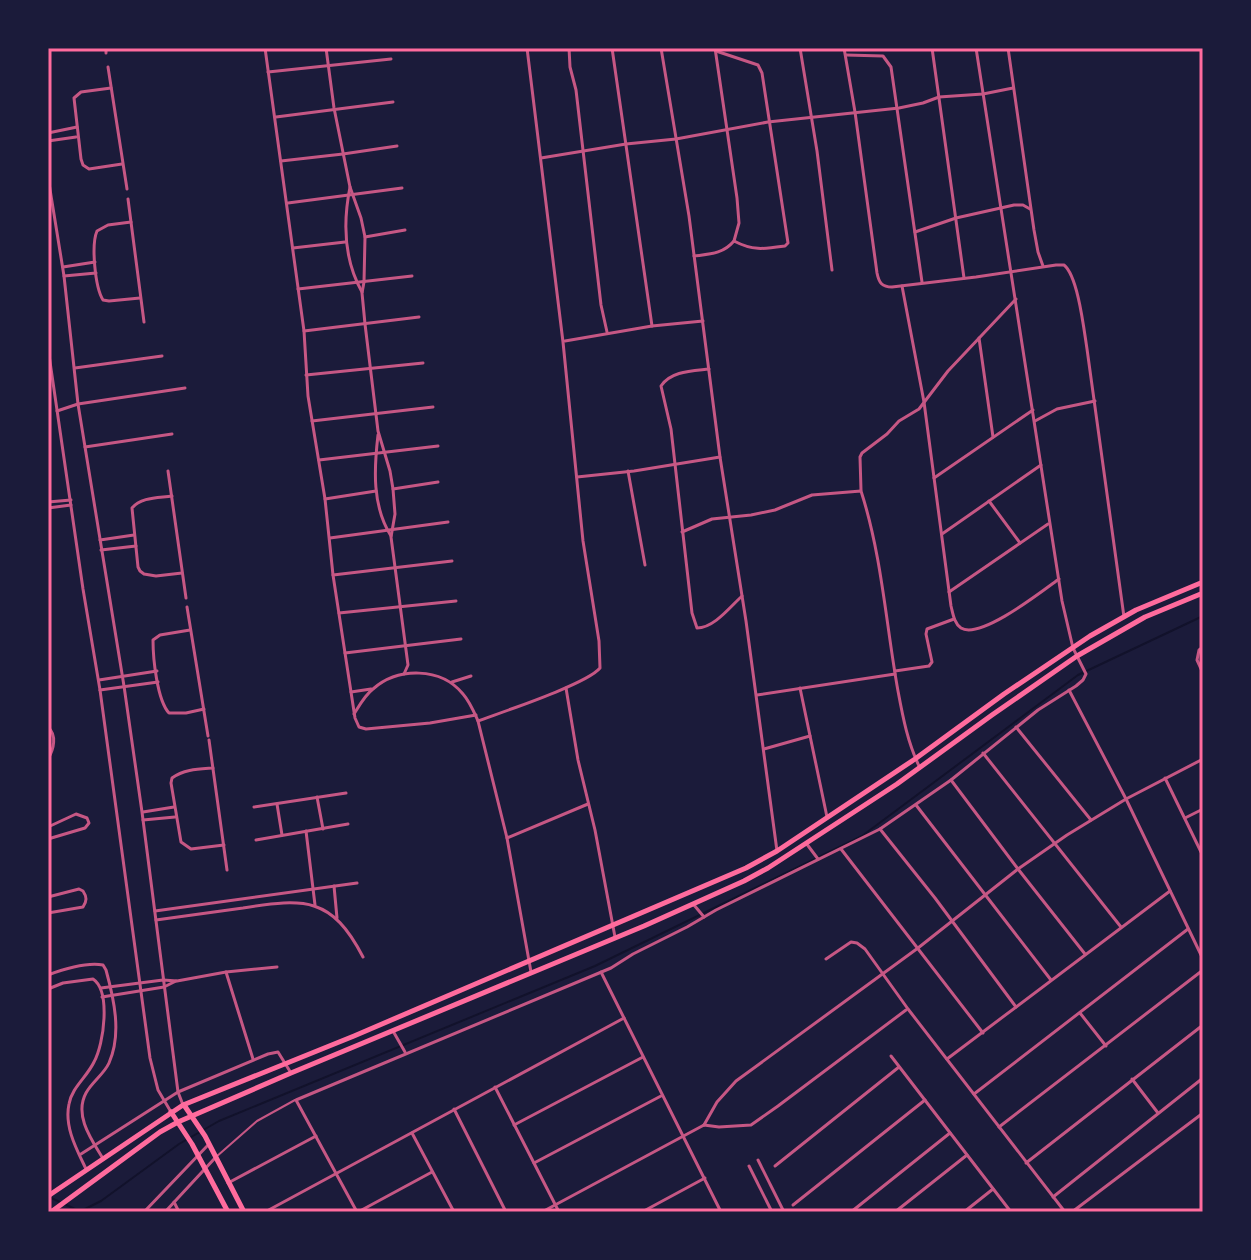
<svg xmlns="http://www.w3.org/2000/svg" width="1251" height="1260" viewBox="0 0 1251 1260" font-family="'Golos Text',sans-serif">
<rect width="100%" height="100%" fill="#1b1b3a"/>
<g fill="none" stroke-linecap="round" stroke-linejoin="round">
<polyline stroke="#12122b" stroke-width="2" points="49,1197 75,1209 85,1209 101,1201 179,1144 219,1121 595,966 862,836 1078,675 1203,616"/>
<polyline stroke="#c65784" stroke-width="2" points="216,1157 257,1121 295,1100"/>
<g stroke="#c65784" stroke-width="3">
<polyline points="106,48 106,53"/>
<polyline points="265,48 304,331 308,396 325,499 333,575 355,718 359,727 366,729 430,723 476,715"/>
<polyline points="326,48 334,108 350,187 361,218 365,237 364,282 362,293 365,324 378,431 390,471 393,489 395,514 391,537 408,665 404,674"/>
<polyline points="569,48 570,67 576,90 601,305 607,332"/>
<polyline points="612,48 652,326"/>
<polyline points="661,48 689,216 720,457 746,621 777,851"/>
<polyline points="715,48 737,198 739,223 734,241"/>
<polyline points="800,48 817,151 832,270"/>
<path d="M 844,48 L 855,112 L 877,273 C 879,283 882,287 892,287 L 976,277 L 1056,265 L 1064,265 C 1078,276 1084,330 1087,349 L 1124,617"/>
<polyline points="932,48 964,278"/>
<polyline points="1008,48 1034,230 1038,252 1043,266"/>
<polyline points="846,55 883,56 891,67 922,282"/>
<polyline points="108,67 127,189"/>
<polyline points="268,72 391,59"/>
<polyline points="111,88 81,92 74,98 81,159 83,165 89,169 122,164"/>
<polyline points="276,117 393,102"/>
<polyline points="48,133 77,127"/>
<polyline points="48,141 76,137"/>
<polyline points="541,158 626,144 676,139 768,122 899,108 923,103 939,97 983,94 1013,88"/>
<polyline points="281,161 343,154 397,146"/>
<polyline points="48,177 64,276 78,404 124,686 142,812 178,1092 183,1105"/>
<path d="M 350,187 C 343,222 344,260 362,292"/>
<polyline points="128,199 144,322"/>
<polyline points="288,203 402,188"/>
<path d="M 131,222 L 108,225 L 97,231 C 91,245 95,287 103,300 L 109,301 L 140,298"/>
<polyline points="915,232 956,218 1014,205 1023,205 1030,209"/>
<polyline points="365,237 405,230"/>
<polyline points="293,248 345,242"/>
<path d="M 694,256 C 710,254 723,254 734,241 C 753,251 764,249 785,246 L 788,243 L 762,73 L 758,65 L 716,51"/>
<polyline points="63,267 95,262"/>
<polyline points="64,276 96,273"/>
<path d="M 902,286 L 924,402 L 951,606 C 953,614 954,623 961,628 C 980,640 1041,592 1059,579"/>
<polyline points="298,289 412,276"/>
<polyline points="304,331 419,317"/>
<polyline points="979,338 993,437"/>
<polyline points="565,341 652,326 703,321"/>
<polyline points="48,348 83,589 100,690 150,1058 158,1090 171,1112"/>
<polyline points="75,368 162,356"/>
<path d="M 709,369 C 692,371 671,371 661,386 L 671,429 L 692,613 L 697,628 C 714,628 730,607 742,596"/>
<polyline points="306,375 423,363"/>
<polyline points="57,411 78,404 185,388"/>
<polyline points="312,421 433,407"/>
<polyline points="1035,421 1057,409 1095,401"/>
<path d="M 378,435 C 374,469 372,506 391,536"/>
<polyline points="85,447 172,434"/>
<polyline points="319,460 438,446"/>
<polyline points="168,471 186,598"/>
<polyline points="628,471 645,565"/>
<polyline points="577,477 634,471 720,457"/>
<polyline points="934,478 1033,410"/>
<polyline points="393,489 438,482"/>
<polyline points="861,490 860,457 862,453 887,434 899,421 919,409 948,371 1016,299"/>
<path d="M 172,496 C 158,498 141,497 132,508 L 138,567 L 140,571 L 144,574 L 156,576 L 182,573"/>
<polyline points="325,499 376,491"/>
<polyline points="989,501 1020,543"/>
<polyline points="48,502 71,500"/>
<polyline points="48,508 71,505"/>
<path d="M 682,532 L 712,519 L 751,515 L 775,510 L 812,495 L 861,491 C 882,556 886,625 898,691 C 903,718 908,744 920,768"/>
<polyline points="942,534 1041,465"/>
<polyline points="330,538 448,522"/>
<polyline points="100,540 134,535"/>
<polyline points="101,550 136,546"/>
<polyline points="333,575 452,561"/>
<polyline points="949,592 1048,524"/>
<polyline points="187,607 208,736"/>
<polyline points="339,613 456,601"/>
<path d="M 190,630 L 160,635 L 153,640 C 153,658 157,700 169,713 L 186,713 L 204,709"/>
<polyline points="1203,647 1199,650 1197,660 1203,673"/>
<polyline points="345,653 461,639"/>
<polyline points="895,671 929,666 932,662 926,634 927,629 954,619"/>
<polyline points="99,680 157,671"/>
<polyline points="452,682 471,676"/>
<polyline points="566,688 578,760 595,830 615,937"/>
<polyline points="800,688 827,817"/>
<polyline points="100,690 158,682"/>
<polyline points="1069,690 1126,799 1203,959"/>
<polyline points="351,692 371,689"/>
<polyline points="757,695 895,674"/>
<path d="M 354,714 C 359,706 365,695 373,689 C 398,667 441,667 463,694 C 470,702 474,712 478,721 L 507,838 L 531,972"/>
<path d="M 478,721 C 502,712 587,684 600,668 L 599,641 L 583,541 L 563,342 L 527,48"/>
<path d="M 48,727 C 57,735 54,749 48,759"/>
<polyline points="1016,727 1091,820"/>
<polyline points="209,740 227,870"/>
<polyline points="764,749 810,736"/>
<polyline points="983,753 1121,927"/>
<path d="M 213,768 C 199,769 184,769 172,778 L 171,783 L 181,842 L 191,849 L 224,845"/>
<polyline points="1165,778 1203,856"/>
<polyline points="951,780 1018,869 1085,954"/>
<polyline points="317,797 323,829"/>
<polyline points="277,804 282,835"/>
<polyline points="916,805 1051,980"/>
<polyline points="254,807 346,793"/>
<polyline points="143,812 174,807"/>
<polyline points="1185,818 1203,809"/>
<polyline points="143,820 175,817"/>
<polyline points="48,827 76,814 87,818 89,823 85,828 48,839"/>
<polyline points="880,829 935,898 1016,1007"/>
<polyline points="306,831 315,905"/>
<polyline points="507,838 588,804"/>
<polyline points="256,840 348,824"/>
<polyline points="806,843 818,859"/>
<polyline points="841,849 983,1033"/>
<polyline points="334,886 337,918"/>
<path d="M 48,897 L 79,889 L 83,891 C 87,897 87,901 83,907 L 48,913"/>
<polyline points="694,905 704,917"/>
<polyline points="155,911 357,883"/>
<path d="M 156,920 C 185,916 214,912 243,908 C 305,898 332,897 363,957"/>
<polyline points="826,959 851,942 857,943 865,949 908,1009 1065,1212"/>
<polyline points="226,972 253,1059"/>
<polyline points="601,972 721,1212"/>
<path d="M 48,975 C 64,969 86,962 103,965 L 106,970 C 114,999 122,1034 109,1063 C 104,1074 92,1082 86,1093 C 74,1115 91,1139 102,1157"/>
<polyline points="101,988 163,980 177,981 226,972 277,967"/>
<path d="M 48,989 L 63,983 L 93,979 C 111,991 104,1044 94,1062 C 87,1077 72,1087 69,1104 C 64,1127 77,1150 86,1169"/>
<polyline points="102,997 164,987 176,981"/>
<polyline points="1080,1013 1106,1046"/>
<polyline points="48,1019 48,1038"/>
<polyline points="393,1031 405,1052"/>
<polyline points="891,1056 1011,1212"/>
<polyline points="947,1059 1170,891"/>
<polyline points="1132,1079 1158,1113"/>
<polyline points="495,1087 559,1212"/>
<polyline points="974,1094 1188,929"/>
<polyline points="454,1109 506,1212"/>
<polyline points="514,1125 643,1057"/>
<polyline points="704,1125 717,1102 736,1081 918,948 1018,869 1067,835 1126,799 1203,759"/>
<polyline points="704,1125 719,1127 751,1125 778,1106 906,1010"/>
<polyline points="999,1127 1203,970"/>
<polyline points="412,1133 454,1212"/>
<polyline points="81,1154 178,1092 268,1054 278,1052 291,1073"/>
<polyline points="758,1160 784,1212"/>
<polyline points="534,1163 661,1096"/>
<polyline points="1026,1163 1203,1025"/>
<polyline points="749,1166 772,1212"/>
<polyline points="775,1166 899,1067"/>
<polyline points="228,1183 316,1136"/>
<polyline points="1053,1197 1203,1078"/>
<polyline points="174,1202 179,1212"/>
<polyline points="793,1205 925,1100"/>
<polyline points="144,1212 209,1144"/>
<polyline points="165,1212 215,1158"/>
<polyline points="265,1212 624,1018"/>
<polyline points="357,1212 296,1100 611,968 633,954 687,927 716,910 880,829 951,780 1038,710 1076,686 1083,680 1086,674 1073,648 1062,601 976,48"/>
<polyline points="358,1212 432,1172"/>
<polyline points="542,1212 704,1125"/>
<polyline points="642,1212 705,1178"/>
<polyline points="851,1212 950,1133"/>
<polyline points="895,1212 967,1155"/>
<polyline points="964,1212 993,1189"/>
<polyline points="1072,1212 1203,1113"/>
</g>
<g stroke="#ff6b9d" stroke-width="5">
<polyline points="184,1105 205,1136 244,1212"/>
<polyline points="171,1112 192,1144 228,1212"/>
<polyline points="48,1196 183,1105 354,1036 746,868 777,851 915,759 1004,694 1090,636 1136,610 1203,582"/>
<polyline points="51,1212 160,1132 178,1122 291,1073 644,926 744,881 768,868 897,784 992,715 1077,656 1145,617 1203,593"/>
</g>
</g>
<rect width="1251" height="1260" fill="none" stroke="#1b1b3a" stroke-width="100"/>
<rect x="50" y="50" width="1151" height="1160" fill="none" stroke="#ff6b9d" stroke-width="3"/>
</svg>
